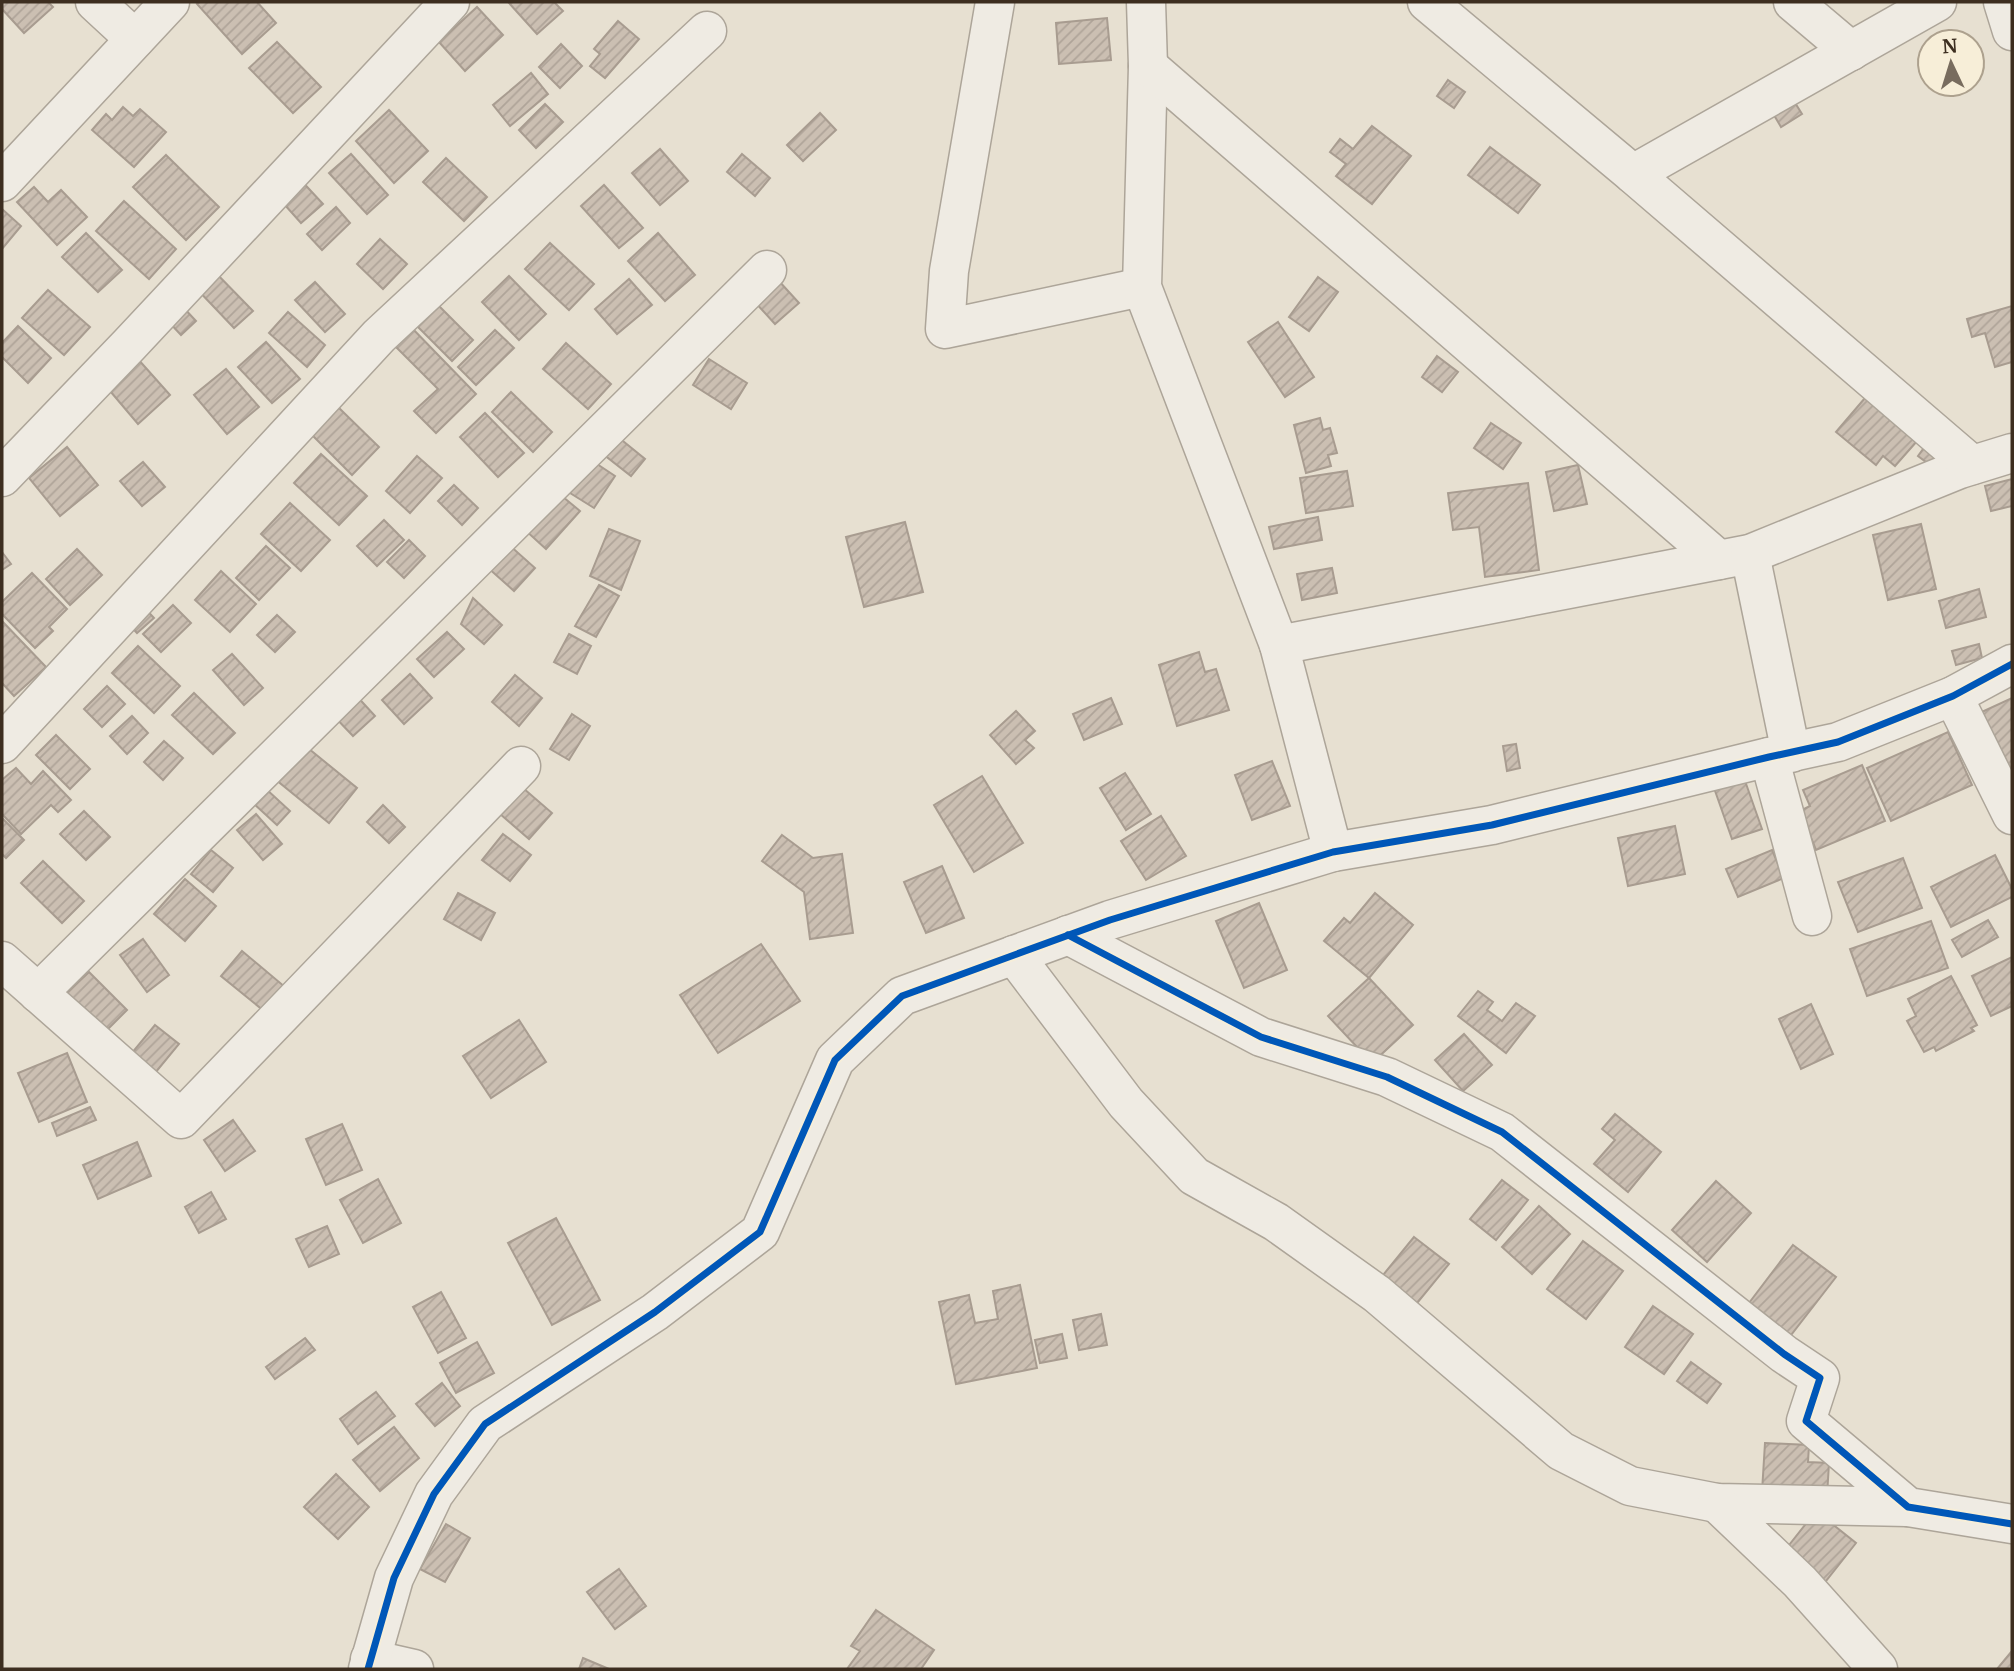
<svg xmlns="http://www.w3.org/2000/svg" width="2014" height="1671" viewBox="0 0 2014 1671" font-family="Merriweather,serif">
<defs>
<pattern id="building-hatch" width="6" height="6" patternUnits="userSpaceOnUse" patternTransform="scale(1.75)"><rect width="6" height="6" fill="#cbbfb2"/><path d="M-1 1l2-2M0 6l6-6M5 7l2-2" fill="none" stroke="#afa499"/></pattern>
</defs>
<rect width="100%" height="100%" fill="#e7e0d1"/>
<g fill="url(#building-hatch)" stroke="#a89c90" stroke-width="2">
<polygon points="2,2 48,2 53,7 24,33 2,9"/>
<polygon points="200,2 257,2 276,23 242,54 197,4"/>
<polygon points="510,2 554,2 563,11 537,34 509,3"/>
<polygon points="477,7 503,35 465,71 439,42"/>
<polygon points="1107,18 1111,60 1059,64 1056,23"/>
<polygon points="618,21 639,39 605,78 590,66 600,54 594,49"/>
<polygon points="277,42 321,87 293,113 249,68"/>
<polygon points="561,44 582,66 560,88 539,67"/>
<polygon points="531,73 548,94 510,126 493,105"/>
<polygon points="1448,80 1465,92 1454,108 1437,96"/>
<polygon points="1792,98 1802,114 1781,127 1771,110"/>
<polygon points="545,104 563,122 536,148 519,130"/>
<polygon points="123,107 133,116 140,109 166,132 134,167 92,130 106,114 112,120"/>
<polygon points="389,110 428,151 394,183 356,141"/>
<polygon points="820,113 836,130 803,161 787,145"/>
<polygon points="1372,126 1411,156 1372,204 1336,176 1346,164 1330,152 1340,139 1353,149"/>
<polygon points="1490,147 1540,185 1518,213 1468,175"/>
<polygon points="660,149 688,181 660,205 632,173"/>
<polygon points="351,154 388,195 367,214 329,173"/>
<polygon points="742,154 770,178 755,196 727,172"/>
<polygon points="166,155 219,207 186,240 133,187"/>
<polygon points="446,158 487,197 464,221 423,182"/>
<polygon points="297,176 323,204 301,223 276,195"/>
<polygon points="604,185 643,228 619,248 581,206"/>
<polygon points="34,187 48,202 61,190 87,217 57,245 17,202"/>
<polygon points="124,201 176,249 149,279 96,231"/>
<polygon points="336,207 350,223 322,250 307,234"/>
<polygon points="2,209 21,226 2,249"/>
<polygon points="86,233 122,270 98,292 62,257"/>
<polygon points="658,233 695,275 665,301 628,261"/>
<polygon points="380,239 407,264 383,289 357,264"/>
<polygon points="550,243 594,284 569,310 525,269"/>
<polygon points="211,268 253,311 234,328 193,285"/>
<polygon points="509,276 546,314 519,340 482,302"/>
<polygon points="1318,277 1338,292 1309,331 1289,317"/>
<polygon points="629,279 652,305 617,334 595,309"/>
<polygon points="778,280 799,303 775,324 754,301"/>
<polygon points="315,282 345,314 325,332 295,300"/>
<polygon points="48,290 90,327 64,355 22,318"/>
<polygon points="438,305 473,340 452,361 417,326"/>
<polygon points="182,306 196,321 181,335 167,320"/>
<polygon points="2012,306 2012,362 1995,367 1985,333 1972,337 1967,319"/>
<polygon points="288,312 325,345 307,367 269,333"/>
<polygon points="1278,322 1314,377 1285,397 1248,342"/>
<polygon points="409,325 476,394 436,433 414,411 438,389 391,342"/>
<polygon points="18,326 51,358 28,383 2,357 2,343"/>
<polygon points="495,330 514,348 476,385 458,367"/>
<polygon points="266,342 300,379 272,403 238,367"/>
<polygon points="566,343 611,384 588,409 543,369"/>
<polygon points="1437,356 1458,372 1442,392 1422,377"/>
<polygon points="137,358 170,395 138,424 105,385"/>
<polygon points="709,359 747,383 731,409 693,385"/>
<polygon points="226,369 259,407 227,434 194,395"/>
<polygon points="511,392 552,432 533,452 492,412"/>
<polygon points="1865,398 1917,441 1895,466 1883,456 1876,465 1836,432"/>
<polygon points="337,406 379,447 352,475 310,433"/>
<polygon points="485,413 524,453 498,477 460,437"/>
<polygon points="1320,418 1323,430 1330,428 1337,453 1328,455 1331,466 1306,473 1294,425"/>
<polygon points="1491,423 1521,443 1503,469 1474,448"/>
<polygon points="618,437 645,459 631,476 603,454"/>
<polygon points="1926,445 1942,457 1934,468 1918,456"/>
<polygon points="67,447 98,485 60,516 29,478"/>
<polygon points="321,454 367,496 339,525 294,483"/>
<polygon points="417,456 442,478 410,513 386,491"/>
<polygon points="591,460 615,476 594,508 570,493"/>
<polygon points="143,462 165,487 142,506 120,481"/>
<polygon points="1578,465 1587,504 1554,511 1546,472"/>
<polygon points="1347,471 1353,506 1306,513 1300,478"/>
<polygon points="2012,479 2012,506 1991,511 1985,486"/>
<polygon points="1528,483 1539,570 1485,577 1479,527 1453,530 1448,493"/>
<polygon points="454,485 478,508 462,525 438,501"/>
<polygon points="557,492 580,511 546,549 524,529"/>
<polygon points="290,503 330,540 301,571 261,534"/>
<polygon points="1318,517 1322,540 1274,549 1269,527"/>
<polygon points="384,520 404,540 377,566 357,546"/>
<polygon points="905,522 923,592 864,607 846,537"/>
<polygon points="1921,524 1936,589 1888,600 1873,535"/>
<polygon points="609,529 640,541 621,590 590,576"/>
<polygon points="409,540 425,556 404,578 387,562"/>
<polygon points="508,544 535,568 514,591 487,567"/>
<polygon points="266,546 290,568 259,600 236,578"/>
<polygon points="77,549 102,575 70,605 46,579"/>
<polygon points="2,552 11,564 2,570"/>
<polygon points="1332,568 1337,593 1302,600 1297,574"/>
<polygon points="221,571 256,604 230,632 195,600"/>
<polygon points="32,573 67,609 49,627 53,631 35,648 2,614 2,602"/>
<polygon points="599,585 619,596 596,637 575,626"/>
<polygon points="1979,589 1986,617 1946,628 1939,601"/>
<polygon points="473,598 502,625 484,644 461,624"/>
<polygon points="140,603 154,618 137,633 123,618"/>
<polygon points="173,605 191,623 161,652 143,634"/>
<polygon points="277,615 295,632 275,652 257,635"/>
<polygon points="2,621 46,667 14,696 2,683"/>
<polygon points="447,632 464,649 434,677 417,659"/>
<polygon points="569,634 591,646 577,674 554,662"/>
<polygon points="1979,644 1982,658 1956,665 1952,651"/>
<polygon points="138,646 180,686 154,713 112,673"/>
<polygon points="1199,652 1205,672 1216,669 1229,710 1177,726 1159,665"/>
<polygon points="232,654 263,688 244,705 213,670"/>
<polygon points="410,674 432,698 404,724 382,700"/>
<polygon points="515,675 542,698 519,726 492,702"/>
<polygon points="107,686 125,704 102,727 84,709"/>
<polygon points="353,692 375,716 353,736 331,713"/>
<polygon points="194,693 235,733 213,754 172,715"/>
<polygon points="1111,698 1122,724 1084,740 1073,714"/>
<polygon points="2012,698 2012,781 1973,716"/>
<polygon points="1016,711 1035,731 1025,740 1034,748 1016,764 990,735"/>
<polygon points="572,714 590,726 569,760 550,749"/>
<polygon points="132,716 148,733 127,754 110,736"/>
<polygon points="1948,732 1972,785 1891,821 1867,768"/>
<polygon points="56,735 90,769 70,789 36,755"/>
<polygon points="164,741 183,758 163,780 144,762"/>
<polygon points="303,744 357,788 329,823 275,779"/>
<polygon points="1516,744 1520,768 1507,771 1503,746"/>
<polygon points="1272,761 1290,806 1252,820 1235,775"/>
<polygon points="1862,765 1885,821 1816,850 1800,811 1810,806 1803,790"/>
<polygon points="16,768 31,784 43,771 71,800 58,812 51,805 21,834 2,814 2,778 3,779"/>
<polygon points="1125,773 1151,814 1126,830 1100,788"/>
<polygon points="982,776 1023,843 974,872 934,805"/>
<polygon points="1744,778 1762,829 1732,839 1714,788"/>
<polygon points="265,788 290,811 277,825 252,802"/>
<polygon points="523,788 552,813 529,839 500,814"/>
<polygon points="383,805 405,827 389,843 367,822"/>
<polygon points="84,811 110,837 86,860 60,834"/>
<polygon points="256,814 282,844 263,860 237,830"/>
<polygon points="1161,816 1186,856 1146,880 1121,841"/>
<polygon points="2,818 24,840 6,858 2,854"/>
<polygon points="1675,826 1685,874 1628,886 1618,838"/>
<polygon points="503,834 531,855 510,881 482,860"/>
<polygon points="782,835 813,858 842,854 853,933 810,939 804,892 762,861"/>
<polygon points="211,850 233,868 213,892 191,874"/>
<polygon points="1772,850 1784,878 1738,897 1726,869"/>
<polygon points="1995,855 2012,889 2012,897 1951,927 1931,887"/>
<polygon points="1903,858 1922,908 1858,932 1838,882"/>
<polygon points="43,861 84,901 62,923 21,883"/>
<polygon points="942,866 964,918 926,933 904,882"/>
<polygon points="185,879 216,906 185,941 154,914"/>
<polygon points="458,893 495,913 481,940 444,919"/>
<polygon points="1375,893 1413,925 1369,978 1324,941 1344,918 1350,923"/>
<polygon points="1259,903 1287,970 1244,988 1216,921"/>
<polygon points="1988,920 1998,937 1962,957 1952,940"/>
<polygon points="1931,921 1948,968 1867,996 1850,949"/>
<polygon points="143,939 169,975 147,992 120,955"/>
<polygon points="761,944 800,1001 718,1053 680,995"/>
<polygon points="242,951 285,987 264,1011 221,976"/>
<polygon points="2012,957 2012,1006 1991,1016 1972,976"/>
<polygon points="89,972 127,1010 99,1038 60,999"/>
<polygon points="1951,976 1977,1025 1971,1028 1974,1031 1936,1051 1934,1047 1924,1052 1907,1021 1916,1016 1908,999"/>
<polygon points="1369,978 1413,1025 1372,1063 1328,1016"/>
<polygon points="1478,991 1493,1002 1487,1010 1502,1021 1516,1003 1535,1016 1506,1053 1458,1016"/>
<polygon points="1811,1004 1833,1054 1801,1069 1779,1019"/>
<polygon points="519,1020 546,1062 491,1098 463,1056"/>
<polygon points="155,1025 179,1044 155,1073 131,1054"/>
<polygon points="1464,1034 1492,1065 1463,1091 1435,1060"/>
<polygon points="67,1053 87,1102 39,1122 18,1073"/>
<polygon points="90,1107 96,1120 57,1136 52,1123"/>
<polygon points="1615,1114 1661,1152 1628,1192 1594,1164 1615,1140 1602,1129"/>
<polygon points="233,1120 255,1151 225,1171 204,1140"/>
<polygon points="342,1124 362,1170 326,1185 306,1139"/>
<polygon points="137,1142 151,1176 98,1199 83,1165"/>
<polygon points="378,1179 401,1223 363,1243 340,1200"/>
<polygon points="1502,1180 1528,1200 1496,1240 1470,1219"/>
<polygon points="1716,1181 1751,1213 1707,1262 1672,1230"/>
<polygon points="211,1192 226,1219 199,1233 185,1207"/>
<polygon points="1539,1206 1570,1234 1532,1274 1502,1247"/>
<polygon points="556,1218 600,1300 552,1325 508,1243"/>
<polygon points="327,1226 339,1254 309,1267 296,1239"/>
<polygon points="1414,1237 1449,1264 1413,1308 1379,1280"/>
<polygon points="1583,1241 1623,1271 1586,1319 1547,1289"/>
<polygon points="1793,1245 1836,1277 1791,1335 1749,1303"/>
<polygon points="1020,1285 1037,1368 956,1384 939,1302 969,1295 975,1323 998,1319 993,1291"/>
<polygon points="441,1292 466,1338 438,1353 413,1307"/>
<polygon points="1653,1306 1693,1334 1664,1374 1625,1347"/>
<polygon points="1101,1314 1107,1345 1079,1350 1073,1320"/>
<polygon points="1062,1334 1067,1358 1040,1363 1035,1340"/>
<polygon points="305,1338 315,1350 275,1379 266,1367"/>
<polygon points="477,1342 494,1373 456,1393 440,1363"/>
<polygon points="1691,1362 1721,1384 1707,1403 1677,1381"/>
<polygon points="442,1383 460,1406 435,1426 416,1404"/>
<polygon points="376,1392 395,1416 358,1444 340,1419"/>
<polygon points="394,1427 419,1458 380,1491 353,1460"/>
<polygon points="1765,1443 1809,1445 1808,1462 1829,1463 1827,1496 1762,1492"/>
<polygon points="336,1474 369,1507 338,1539 304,1507"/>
<polygon points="1816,1511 1856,1543 1822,1586 1782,1554"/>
<polygon points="446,1524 470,1538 445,1582 420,1569"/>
<polygon points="619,1569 646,1606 615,1629 587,1592"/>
<polygon points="876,1610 934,1650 921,1669 847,1669 860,1651 851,1646"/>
<polygon points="2011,1652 2012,1669 1997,1669"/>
<polygon points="583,1658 609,1669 579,1669"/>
</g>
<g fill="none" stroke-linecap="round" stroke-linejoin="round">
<defs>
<g id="minor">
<polyline points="95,2 135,39"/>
<polyline points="995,2 949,271 945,329 1142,287"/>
<polyline points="1146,2 1148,66 1142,287 1279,645 1750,554 1960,469 2012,453"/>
<polyline points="1427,2 1633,174"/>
<polyline points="1793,2 1851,51"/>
<polyline points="1937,2 1633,174 1972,465"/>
<polyline points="2003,2 2012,31"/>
<polyline points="1148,66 1719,560"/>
<polyline points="2,182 170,2"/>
<polyline points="2,477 129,345 450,2"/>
<polyline points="1750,554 1791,753"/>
<polyline points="1279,645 1333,852"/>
<polyline points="1953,696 2012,815"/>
<polyline points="2,744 379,336 707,31"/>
<polyline points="1769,757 1812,916"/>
<polyline points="1068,935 1261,1037 1387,1077 1502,1132 1784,1354 1820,1378 1806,1421 1908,1507 2012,1524"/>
<polyline points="1014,955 1126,1103 1194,1176 1276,1222 1377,1294 1561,1451 1630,1486 1717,1503 1908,1507"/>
<polyline points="2,961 181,1119 521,766"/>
<polyline points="38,993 767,270"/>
<polyline points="1717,1503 1800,1582 1878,1669"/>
<polyline points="370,1659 414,1669"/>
<polyline points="368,1669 394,1578 434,1494 485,1424 655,1312 760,1232 835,1060 902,996 1110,920 1333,852 1492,825 1769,757 1838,742 1953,696 2012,664"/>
</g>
</defs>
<use href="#minor" stroke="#ada599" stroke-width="41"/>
<use href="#minor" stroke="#efebe3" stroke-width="38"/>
<defs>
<g id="cycleway">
<polyline points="1068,935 1261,1037 1387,1077 1502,1132 1784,1354 1820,1378 1806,1421 1908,1507 2012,1524"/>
<polyline points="368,1669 394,1578 434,1494 485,1424 655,1312 760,1232 835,1060 902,996 1110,920 1333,852 1492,825 1769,757 1838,742 1953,696 2012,664"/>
</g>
</defs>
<use href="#cycleway" stroke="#f7eed8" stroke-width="11"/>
<use href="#cycleway" stroke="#0057b8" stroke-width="7"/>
</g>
<rect width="2014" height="1671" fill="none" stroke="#3d2e20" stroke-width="7"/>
<g transform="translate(1951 63) rotate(356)"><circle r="33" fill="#f7eed8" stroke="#ada18e" stroke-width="2"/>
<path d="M0-5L12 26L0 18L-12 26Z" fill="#786c5e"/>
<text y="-10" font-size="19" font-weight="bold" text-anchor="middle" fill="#3d2e20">N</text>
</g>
</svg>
